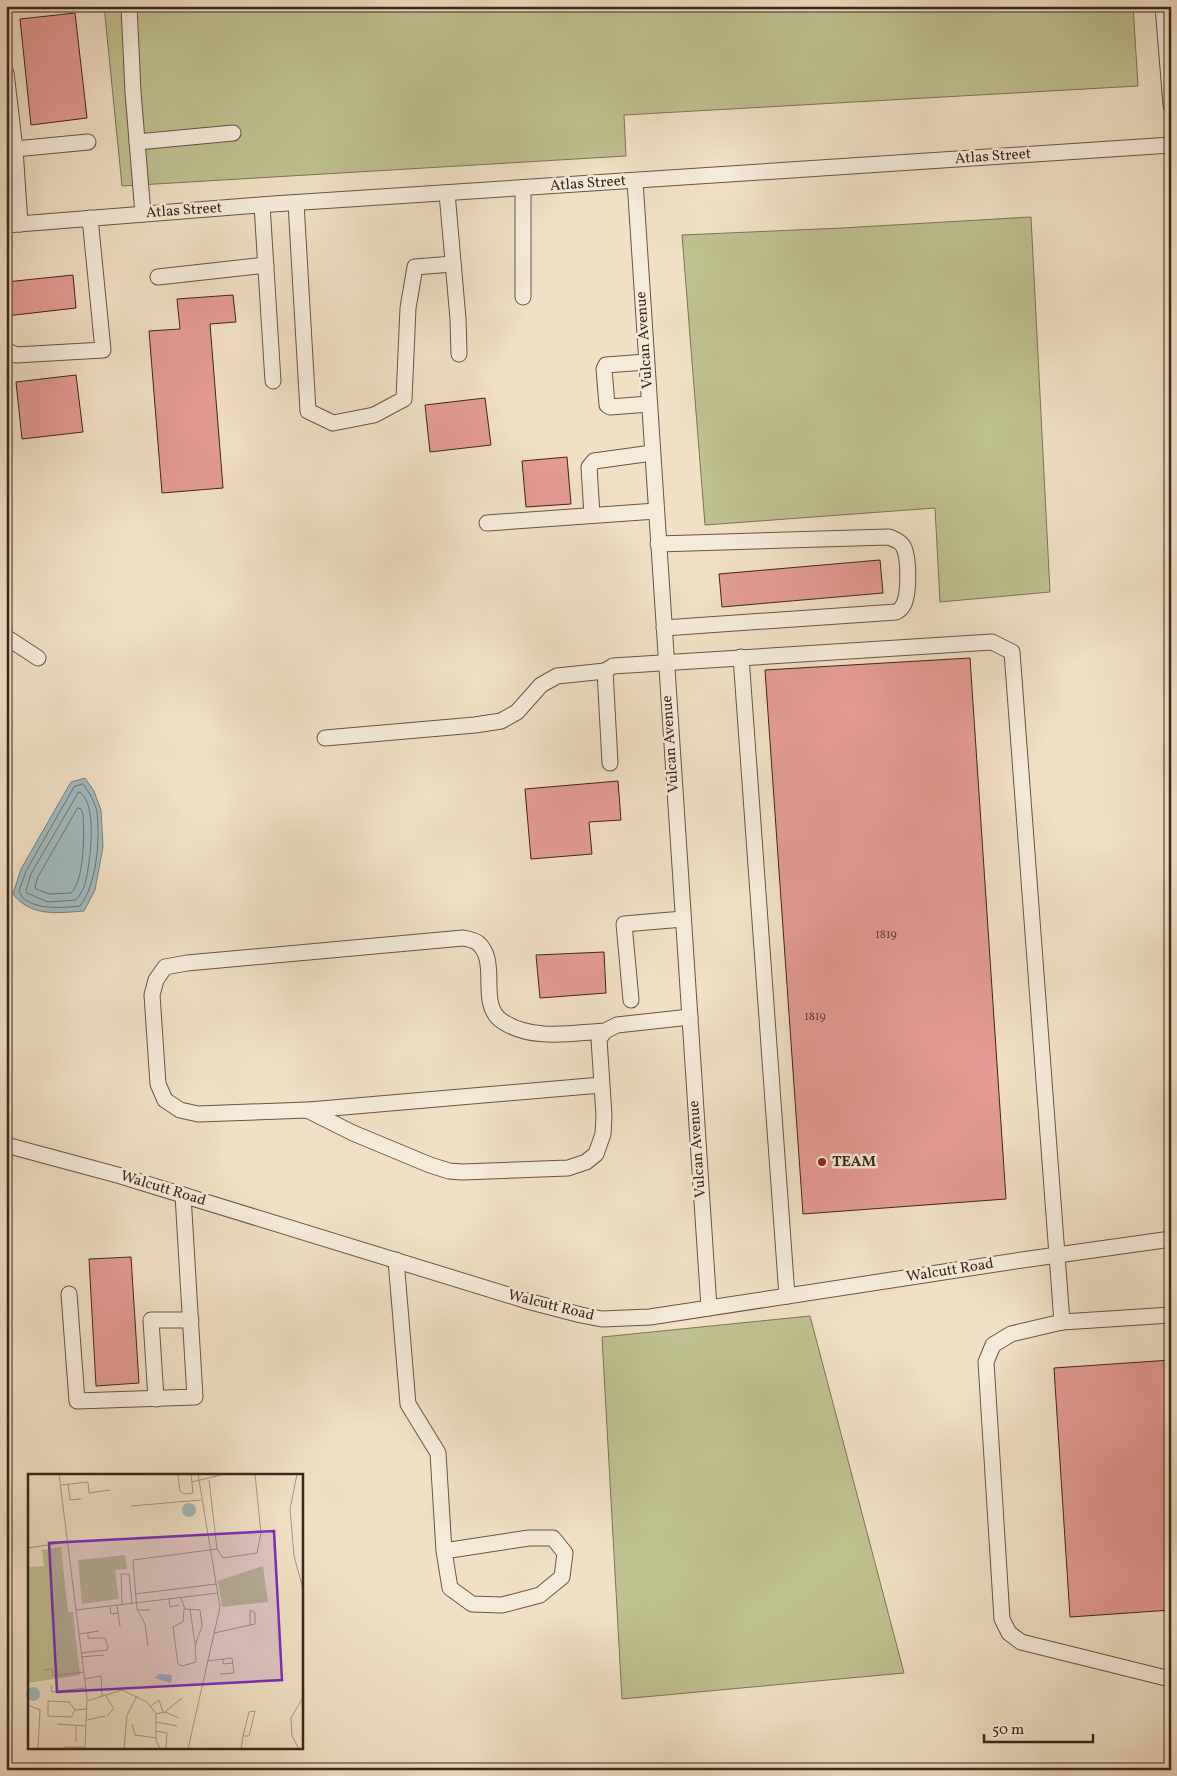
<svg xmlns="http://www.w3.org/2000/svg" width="1177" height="1776" viewBox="0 0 1177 1776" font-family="Vollkorn,serif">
<rect width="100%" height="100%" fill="#f1e0c4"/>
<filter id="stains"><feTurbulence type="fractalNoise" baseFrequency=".004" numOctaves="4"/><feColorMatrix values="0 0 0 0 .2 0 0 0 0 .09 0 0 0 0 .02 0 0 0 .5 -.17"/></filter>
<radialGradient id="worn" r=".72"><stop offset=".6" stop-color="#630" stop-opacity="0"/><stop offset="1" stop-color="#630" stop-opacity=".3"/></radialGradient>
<g fill="#c0c190" stroke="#7e7455">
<polygon points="104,6 1133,6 1138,86 624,115 626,156 122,186"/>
<polygon points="1031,217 1050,592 940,602 935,508 705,525 682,235 842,228"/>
<polygon points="810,1316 904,1673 622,1699 602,1337"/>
</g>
<path fill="#a0babf" stroke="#787f7d" d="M 85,778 L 94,791 L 101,810 L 103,847 L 95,890 L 84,911 C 57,913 31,917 13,894 L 21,869 L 71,782 Z"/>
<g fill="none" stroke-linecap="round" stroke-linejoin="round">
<g stroke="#6e706c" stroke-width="1">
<path d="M 83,784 C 89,792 95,802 97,812 C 100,840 97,884 80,906 C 63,908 26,911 19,891 L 26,871 L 74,787 Z"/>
<path d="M 79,792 C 99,801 90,869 84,887 C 82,891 79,897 76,900 L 48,902 L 27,893 L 26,890 L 31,874 Z"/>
<path d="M 78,808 L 81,809 L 83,814 C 84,833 85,879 71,893 L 49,894 L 36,889 L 35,886 L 38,877 Z"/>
</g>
</g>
<g fill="#e49b93" stroke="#3b261a">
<polygon points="75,13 87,118 31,125 20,19"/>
<polygon points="73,275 76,308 6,316 6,282"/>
<polygon points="233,295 236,322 210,324 223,488 162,493 149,331 180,329 177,299"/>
<polygon points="76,375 83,432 22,439 16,382"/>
<polygon points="485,398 491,445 430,452 425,405"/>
<polygon points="567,457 571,504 526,507 522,461"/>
<polygon points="880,560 883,593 722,607 719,574"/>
<polygon points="970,658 1006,1199 803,1214 765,670"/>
<polygon points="618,781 621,820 589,822 592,854 531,859 525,789"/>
<polygon points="604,952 606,993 540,998 536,955"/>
<polygon points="131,1257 139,1383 96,1386 89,1259"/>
<polygon points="1171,1360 1171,1610 1070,1617 1054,1368"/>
</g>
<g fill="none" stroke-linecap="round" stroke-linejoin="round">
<defs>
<g id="minor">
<polyline points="129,6 133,92 143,214"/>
<polyline points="1163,6 1171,105"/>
<polyline points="6,73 15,149 20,224"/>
<polyline points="137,142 233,133"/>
<polyline points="15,149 88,142"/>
<polyline points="635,181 709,1308"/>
<polyline points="447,193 458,319 459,354"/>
<polyline points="296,203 308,411 333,423 374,415 404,399 408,308 415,267 453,264"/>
<polyline points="262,205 273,381"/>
<polyline points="6,225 273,204 1171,145"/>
<polyline points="158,277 266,265"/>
<polyline points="523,297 523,188"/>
<polyline points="6,350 16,355 103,350 90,218"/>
<polyline points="646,362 606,365 604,369 607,405 610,407 649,404"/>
<polyline points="592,515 589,467 594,461 652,453"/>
<polyline points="487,523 656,511"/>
<path d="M 658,544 L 889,537 C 894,539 900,541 903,546 C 909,556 910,597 902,607 C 901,609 898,611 896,612 L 664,628"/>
<polyline points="6,637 38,658"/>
<polyline points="741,657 787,1296"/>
<polyline points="325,738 475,725 501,721 517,712 541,685 557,676 605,671"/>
<polyline points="610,763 605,671 613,666 992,642 1012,652 1062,1322 1011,1334 993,1345 986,1362 1002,1619 1009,1633 1021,1642 1166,1678 1171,1677"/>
<polyline points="631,1000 624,924 683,919"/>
<path d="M 605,1031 C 572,1033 531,1041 502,1021 C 477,1004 500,962 478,943 C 474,940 468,939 463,938 L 187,963 L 165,967 L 156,980 L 152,995 L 158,1084 L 165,1100 L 180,1110 L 198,1114 L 307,1110 L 353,1133 L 430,1165 L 449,1171 L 462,1172 L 568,1168 L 586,1162 L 596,1154 L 603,1134 L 604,1116 L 599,1039 L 605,1031 L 617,1025 L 690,1017"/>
<polyline points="309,1110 601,1085"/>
<polyline points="6,1145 121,1176 531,1302 581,1315 602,1319 650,1317 1022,1260 1171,1239"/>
<polyline points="396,1260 408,1404 438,1453 444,1551 450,1588 472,1604 502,1605 540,1595 562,1577 565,1553 553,1538 529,1538 444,1551"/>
<polyline points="69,1294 77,1401 195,1397 183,1195"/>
<polyline points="1062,1322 1171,1315"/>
<polyline points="156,1399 151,1320 191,1320"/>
</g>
</defs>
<use href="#minor" stroke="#685444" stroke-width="17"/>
<use href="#minor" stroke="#f6ebd9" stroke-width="15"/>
</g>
<circle fill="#8f2418" stroke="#f6ebd9" stroke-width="2" cx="822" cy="1162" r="5"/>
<g text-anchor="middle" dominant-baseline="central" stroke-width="5" stroke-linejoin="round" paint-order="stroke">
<g font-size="12" fill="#654338">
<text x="886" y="935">1819</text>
<text x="815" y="1017">1819</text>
</g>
<g font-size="15" fill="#3b261a" stroke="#f6ebd9">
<text transform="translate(993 157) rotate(-4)">Atlas Street</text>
<text transform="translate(588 184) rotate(-4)">Atlas Street</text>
<text transform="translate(184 211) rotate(-4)">Atlas Street</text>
<text transform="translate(645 340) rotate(-94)">Vulcan Avenue</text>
<text transform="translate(671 744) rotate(-94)">Vulcan Avenue</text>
<text transform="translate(698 1149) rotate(-94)">Vulcan Avenue</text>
<text transform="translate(163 1189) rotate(17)">Walcutt Road</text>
<text transform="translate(950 1271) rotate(-9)">Walcutt Road</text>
<text transform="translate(551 1306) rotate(14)">Walcutt Road</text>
</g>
<g font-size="15" font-weight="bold" fill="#3b261a" stroke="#f6ebd9" text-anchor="start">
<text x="832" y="1162">TEAM</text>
</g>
</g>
<g transform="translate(28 1474)">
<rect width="275" height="275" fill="#f1e0c4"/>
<path d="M 33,73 L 40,138 L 45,138 L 52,201 L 0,209 L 0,93 L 16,92 L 14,76 ZM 97,81 L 99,95 L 87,96 L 91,125 L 54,130 L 50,86 ZM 235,92 L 240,128 L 194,133 L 190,107 Z" fill="#c0c190"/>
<path d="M154 36a7 7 0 1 1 14 0a7 7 0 1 1-14 0ZM 131,200 L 144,201 L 143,209 L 127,204 ZM-2 220a7 7 0 1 1 14 0a7 7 0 1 1-14 0Z" fill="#a0babf"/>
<path fill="none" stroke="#a89680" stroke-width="1" d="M 31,0 L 59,224 L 57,275M 269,0 L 262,35 L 266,82 L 275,115M 150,1 L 152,17 L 157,20 L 165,19 L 163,0M 181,6 L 189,75M 164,8 L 197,0M 40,10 L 42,26 L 53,25M 33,11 L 60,8 L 61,19 L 82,16M 103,32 L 173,26M 0,74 L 40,68M 107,120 L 188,110M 153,124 L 157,135 L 172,136 L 174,152 L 167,172 L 168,188 L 154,192 L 150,190 L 145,153 L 155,148 L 156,135M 141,125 L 142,133 L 151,131M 89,131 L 92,153M 94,131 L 93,100 L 101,100 L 104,130M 82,132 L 83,140 L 90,139M 162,135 L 167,170M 48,136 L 190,119M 122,136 L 109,136 L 105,86 L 189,75 L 195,84 L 229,79 L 233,59 L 227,0M 110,137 L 117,150 L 120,172M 186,159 L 227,150 L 227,139 L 222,136 L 222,151M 51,160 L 71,157M 53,179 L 79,176 L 80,173 L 77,164 L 60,164 L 60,159M 53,183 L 76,181M 195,185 L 195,190 L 205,189M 179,187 L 204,184 L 206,199 L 192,200M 16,196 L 24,195 L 25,202 L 55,198M 56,205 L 73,202 L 74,223M 23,211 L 24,218 L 57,214M 78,222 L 86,235 L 79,242M 59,227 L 94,216 L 119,228 L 128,240 L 128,266 L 132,275M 0,231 L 12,236 L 10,275M 123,232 L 131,226 L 135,238M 47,236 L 41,228 L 20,227 L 20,242 L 43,243 L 47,236 L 59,235M 137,238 L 151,244M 128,240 L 137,238 L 154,224M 59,246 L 77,242M 128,248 L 149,252M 29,250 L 58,252M 104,250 L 107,261 L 128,264M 128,257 L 139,259 L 138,275M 48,268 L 48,252M 36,273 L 57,273M 96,275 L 99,241 L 109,222M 160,275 L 192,133 L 170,0M 213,275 L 215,262 L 221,238 L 227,237 L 221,262 L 215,262M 271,275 L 264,262 L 263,244 L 275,223"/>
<path fill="#7b2cbf" fill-opacity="0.15" stroke="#7b2cbf" stroke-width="2.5" d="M 246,57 L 254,206 L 29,218 L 21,69 Z"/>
<rect width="275" height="275" fill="none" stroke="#3b261a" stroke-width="2.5"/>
</g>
<rect width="1177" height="1776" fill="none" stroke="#f1e0c4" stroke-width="25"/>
<rect x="8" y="8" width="1162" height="1761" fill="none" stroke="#3b261a" stroke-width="2.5"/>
<rect x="12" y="12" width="1152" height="1751" fill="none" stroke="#3b261a"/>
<path d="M984 1734v8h109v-8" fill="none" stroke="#3b261a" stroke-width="2.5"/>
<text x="992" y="1734" font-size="15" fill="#3b261a" stroke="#f6ebd9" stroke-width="4" paint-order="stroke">50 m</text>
<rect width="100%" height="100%" filter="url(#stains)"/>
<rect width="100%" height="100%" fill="url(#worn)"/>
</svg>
